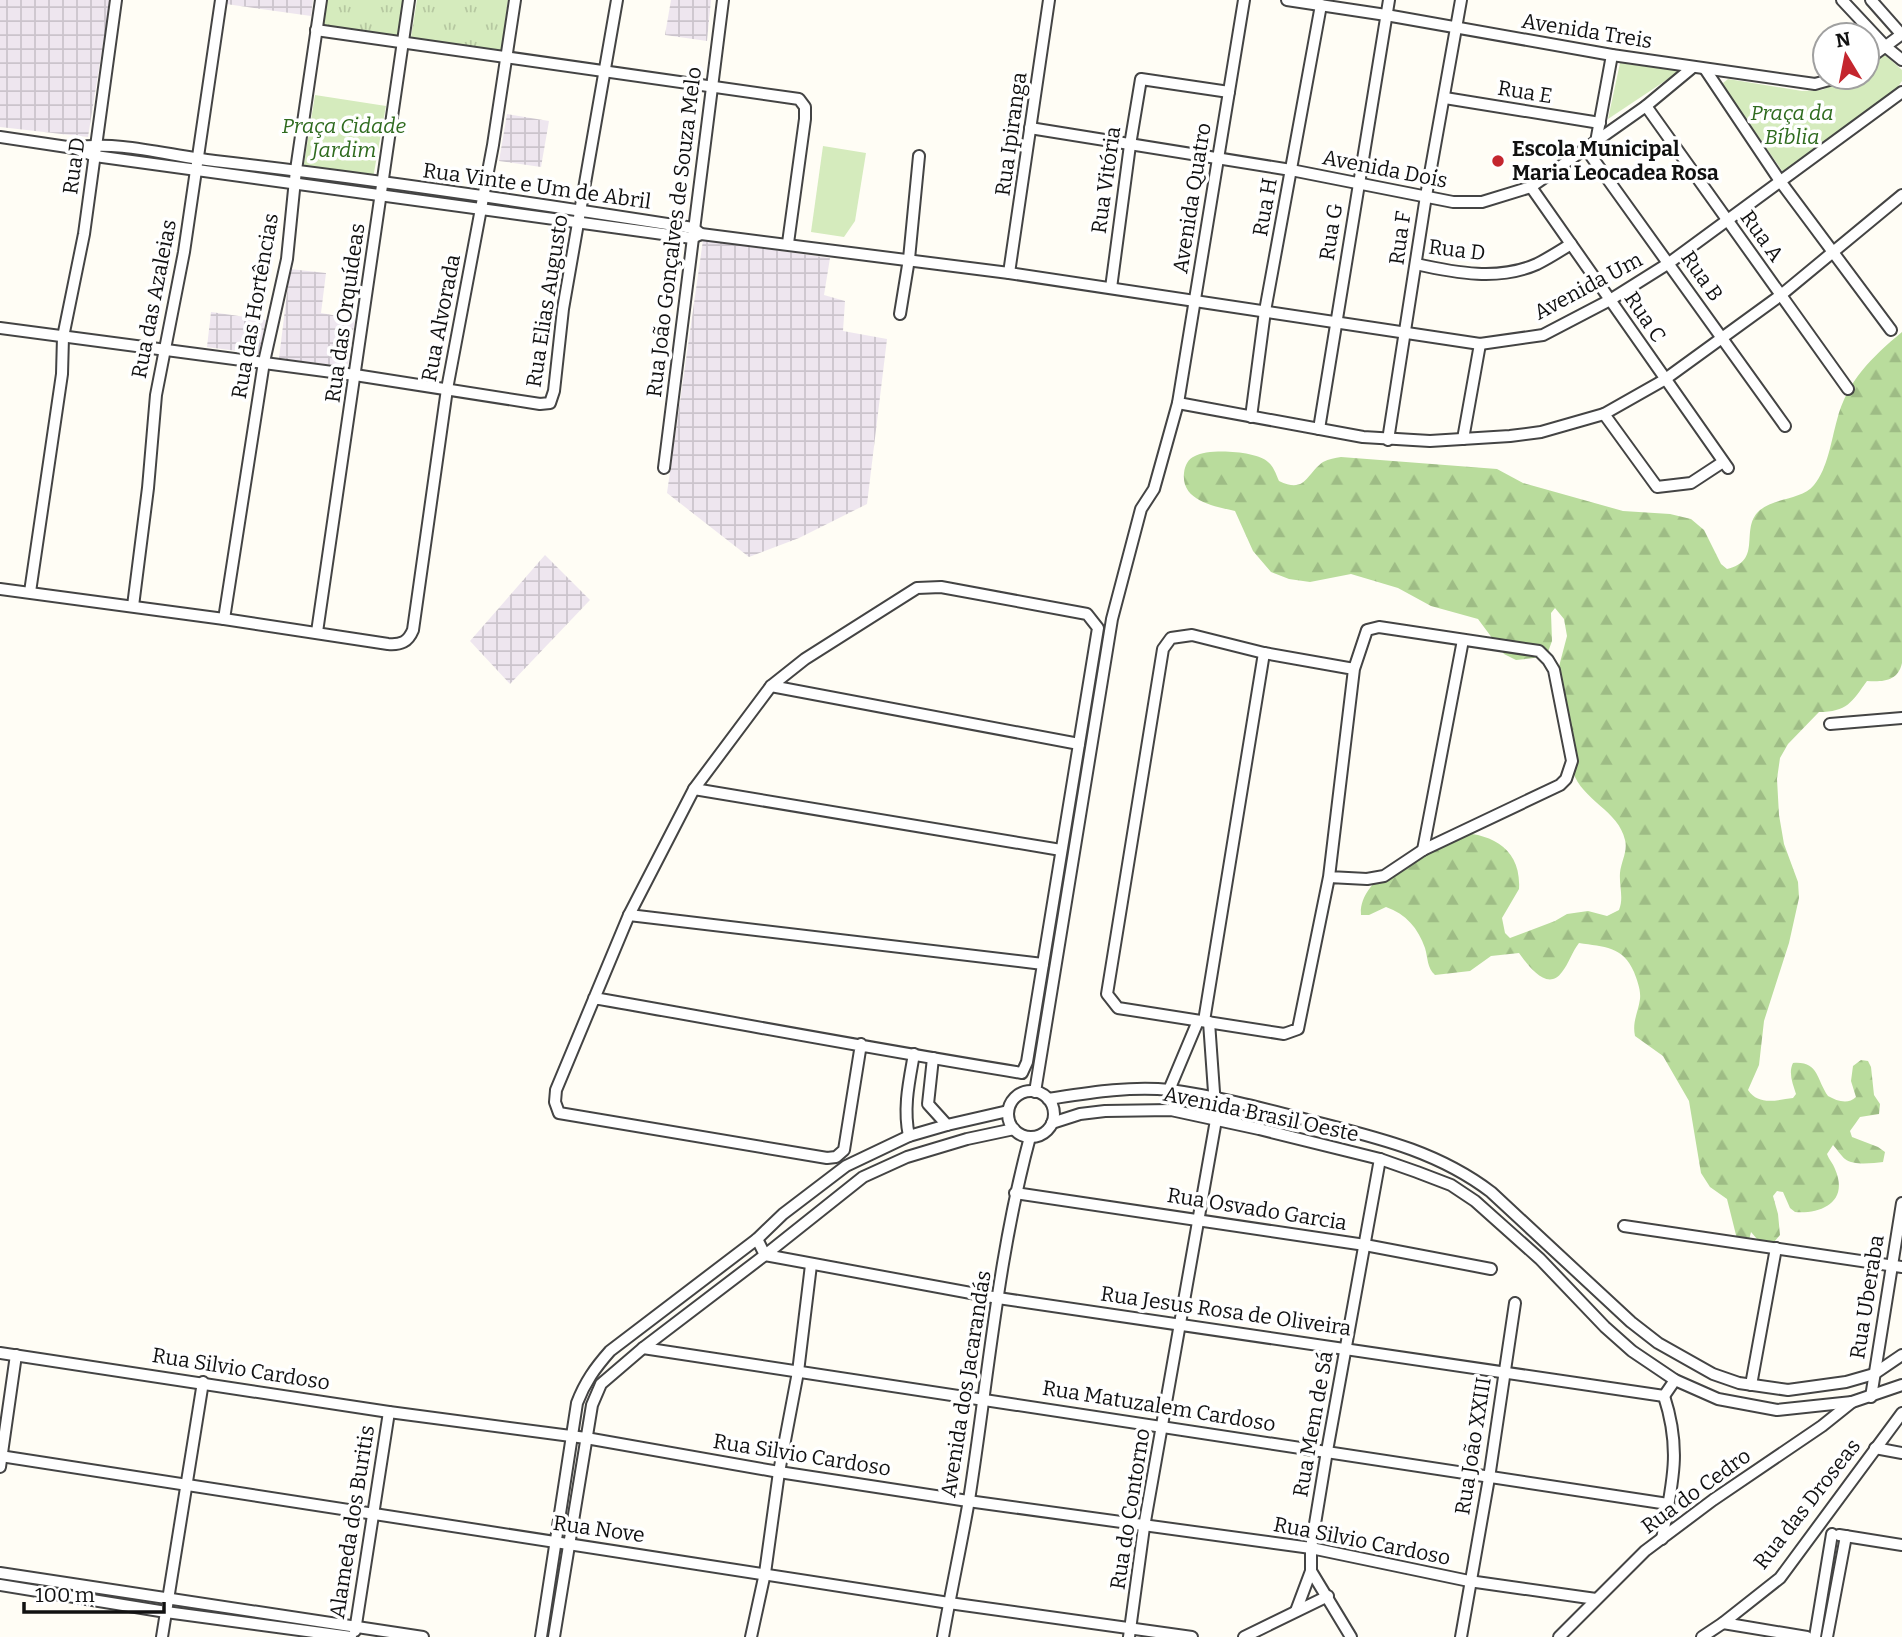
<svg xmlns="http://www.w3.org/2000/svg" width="1902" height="1637" viewBox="0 0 1902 1637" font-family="Bitter,serif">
<defs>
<pattern id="industrial-grid" width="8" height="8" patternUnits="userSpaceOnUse" patternTransform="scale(1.75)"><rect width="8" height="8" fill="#eee6ef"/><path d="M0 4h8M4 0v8" fill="none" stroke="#cbc4cc"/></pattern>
<pattern id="grass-tufts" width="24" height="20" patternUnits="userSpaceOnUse" patternTransform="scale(1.75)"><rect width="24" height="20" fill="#d5ebbd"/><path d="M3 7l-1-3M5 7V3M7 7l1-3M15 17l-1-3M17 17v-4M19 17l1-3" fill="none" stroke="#b6c8a1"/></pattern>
<pattern id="forest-firs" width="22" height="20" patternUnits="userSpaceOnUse" patternTransform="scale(1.75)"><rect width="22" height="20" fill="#b9dc9c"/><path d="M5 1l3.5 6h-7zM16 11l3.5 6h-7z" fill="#9ebc85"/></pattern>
</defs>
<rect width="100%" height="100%" fill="#fffdf5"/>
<g fill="url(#industrial-grid)">
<polygon points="0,0 110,0 88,137 0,127"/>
<polygon points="227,0 313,0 311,16 226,4"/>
<polygon points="671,0 711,0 707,41 665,35"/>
<polygon points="507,114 549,121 541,167 499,161"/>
<polygon points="703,240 830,258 824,295 845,301 843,331 887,339 867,504 799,538 749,557 667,493"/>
<polygon points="290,269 326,273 321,313 355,319 348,367 279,358"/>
<polygon points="211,312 266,320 259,354 207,347"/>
<polygon points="545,555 590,600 510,684 470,641"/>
</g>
<g fill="url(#grass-tufts)">
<polygon points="326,0 405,0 400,37 321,25"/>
<polygon points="417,0 508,0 501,51 411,37"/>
</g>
<path fill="url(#forest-firs)" d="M 1902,332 L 1902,663 C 1898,681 1884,682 1867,681 C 1852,702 1847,712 1819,712 L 1788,744 L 1780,758 L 1777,779 L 1779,815 L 1784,844 L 1798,882 L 1799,898 L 1789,943 L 1764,1021 L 1759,1065 L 1748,1090 C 1759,1106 1776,1100 1793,1098 L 1796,1094 C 1793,1084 1788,1073 1793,1063 C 1819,1061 1816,1079 1828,1096 C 1837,1101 1848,1105 1856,1097 L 1851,1081 L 1853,1066 L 1861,1060 L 1868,1061 L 1871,1067 L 1874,1095 L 1880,1104 L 1879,1114 L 1860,1117 L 1850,1131 L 1852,1137 L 1878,1147 L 1885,1152 L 1883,1162 C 1873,1163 1854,1166 1845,1159 C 1841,1156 1837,1149 1833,1145 L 1827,1154 C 1829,1160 1833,1163 1835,1169 C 1849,1201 1823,1214 1795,1212 L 1790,1208 L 1783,1192 L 1777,1191 L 1773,1196 L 1778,1214 L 1780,1235 L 1774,1242 L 1763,1246 L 1751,1232 L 1748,1244 L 1737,1239 L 1727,1199 L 1710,1187 L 1701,1173 L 1689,1101 L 1663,1056 L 1635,1036 C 1632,1022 1638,1013 1640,999 C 1641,990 1637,980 1634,972 C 1623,946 1604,947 1579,943 C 1572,952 1569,963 1562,972 C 1547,993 1527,964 1519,953 L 1491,956 L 1470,971 L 1435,975 C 1427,968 1428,958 1425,948 C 1418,928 1406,914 1386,907 L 1369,915 L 1361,915 C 1359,879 1411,857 1437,839 L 1443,833 C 1481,830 1522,842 1519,889 L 1502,918 L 1505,933 L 1510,938 L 1555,921 L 1567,914 L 1588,911 L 1607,916 L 1619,910 C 1624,898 1619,886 1620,873 C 1621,862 1628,851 1625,840 C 1619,811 1582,800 1573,772 L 1556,678 L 1567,636 L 1564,619 L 1555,608 L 1551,613 L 1552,641 L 1548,652 L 1543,657 L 1516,660 L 1504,654 L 1478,619 L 1431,606 L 1398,588 L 1351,574 L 1310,582 L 1289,579 L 1271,572 L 1253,551 L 1235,511 C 1214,506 1181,501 1184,473 C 1185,465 1188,459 1195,456 C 1209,448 1257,451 1268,462 C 1274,467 1276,474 1279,481 C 1306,494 1306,474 1323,462 C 1329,459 1335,458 1341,457 L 1497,469 L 1523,483 L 1623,511 L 1670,514 L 1691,519 L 1704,530 L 1721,564 L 1727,569 C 1762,561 1741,532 1757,513 C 1771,497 1801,501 1814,485 C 1828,468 1831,441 1837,420 C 1847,381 1872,357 1902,332 Z"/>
<g fill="#d5ebbd">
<polygon points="1884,54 1902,70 1902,81 1891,96 1783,172 1724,88 1723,83 1728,79 1802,91 1822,90 1850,77 1867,77 1867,68"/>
<polygon points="1620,63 1680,71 1608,119"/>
<polygon points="315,95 386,106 373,178 303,170"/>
<polygon points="823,146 866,153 855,221 844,237 811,232"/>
</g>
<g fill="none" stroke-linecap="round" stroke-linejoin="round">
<defs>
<g id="minor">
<polyline points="1287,0 1386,15 1612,55 1815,84 1840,77"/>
<polyline points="1842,0 1886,47 1902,60"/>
<polyline points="1871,0 1902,35"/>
<polyline points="316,30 799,99 805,107 805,119 788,243"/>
<polyline points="1867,60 1902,34"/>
<polyline points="1705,69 1780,181 1891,330"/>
<polyline points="1445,98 1600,123"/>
<polyline points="1646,106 1848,389"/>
<polyline points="1030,128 1291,170 1453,202 1482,202 1531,187 1646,106 1693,67"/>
<polyline points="0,137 74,148 95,156 692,238 701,234"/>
<polyline points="1596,142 1612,55"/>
<path d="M 74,148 C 120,140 169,156 215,161 C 375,179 534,203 693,228 L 701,234 L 1009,273 L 1480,344 L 1543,335 L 1610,300 L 1669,263 L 1902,92"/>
<polyline points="1586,149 1785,426"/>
<polyline points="1531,187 1728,468"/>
<path d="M 1416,264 C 1456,273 1499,281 1537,264 C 1549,258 1560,251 1571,244"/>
<polyline points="1009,273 1049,0"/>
<polyline points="1111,288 1130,145 1141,79 1229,92"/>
<polyline points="900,314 909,259 919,156"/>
<polyline points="0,328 355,375 540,404 550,403 554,391 563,309 617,0"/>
<polyline points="1178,403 1363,437 1430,441 1510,436 1541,432 1604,414 1664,380 1781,295 1902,195"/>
<polyline points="1604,414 1657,487 1691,483 1723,462"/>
<polyline points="1251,417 1265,311 1321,5"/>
<polyline points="1319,429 1389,0"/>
<polyline points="1463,439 1480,344"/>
<polyline points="1388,440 1426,196 1461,0"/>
<polyline points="664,468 723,0"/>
<path d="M 0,589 L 224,619 L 388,644 C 401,645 408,642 413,630 L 447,389 L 493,145 L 515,0"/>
<polyline points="30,592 62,374 63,337 84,234 116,0"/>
<polyline points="133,606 148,488 156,395 184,252 221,0"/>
<polyline points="224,619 264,362 287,259 296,170 321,0"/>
<polyline points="317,632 409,0"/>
<polyline points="771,686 1079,744"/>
<polyline points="1830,724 1902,718"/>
<polyline points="694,789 1061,850"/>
<polyline points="1423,850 1463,640"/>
<polyline points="1329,877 1367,879 1384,876 1423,850 1560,785 1566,779 1572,761 1554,670 1548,660 1539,651 1379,627 1367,630 1354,669 1264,653 1192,635 1171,638 1163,649 1107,994 1118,1008 1284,1034 1298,1029 1329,877 1354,669"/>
<polyline points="629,915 1043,964"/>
<path d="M 594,998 C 737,1023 879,1050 1022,1073 L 1027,1062 L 1098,628 L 1087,614 L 941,587 L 917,588 L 805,659 L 771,686 L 694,789 L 629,915 L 556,1090 L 555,1102 L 559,1113 L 827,1158 L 836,1157 L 844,1150 L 861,1044"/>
<polyline points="1204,1021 1264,653"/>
<polyline points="933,1058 928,1104 947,1125"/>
<polyline points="1169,1090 1198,1021"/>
<circle cx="1031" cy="1114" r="23"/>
<polyline points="1035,1092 1112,619 1141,509 1154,489 1178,403 1244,0"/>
<path d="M 1048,1099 C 1088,1093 1129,1086 1170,1090 C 1214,1096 1257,1107 1300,1118 C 1369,1136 1433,1148 1491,1192 L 1631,1322 L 1658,1343 L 1713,1374 L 1739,1383 L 1788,1390 L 1846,1382 L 1874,1374 L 1902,1355"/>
<polyline points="1052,1123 1080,1114 1105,1111 1171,1110 1259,1129 1380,1159 1417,1172 1451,1185 1475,1201 1540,1259 1605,1327 1632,1351 1675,1380 1718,1399 1777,1410 1852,1402"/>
<path d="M 909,1136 C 903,1108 909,1082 914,1054"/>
<polyline points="1015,1193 1365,1245 1491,1269"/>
<polyline points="1624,1226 1902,1267"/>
<polyline points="757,1239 765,1255 998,1298 1664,1396 1675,1380"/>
<polyline points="643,1348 1668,1504"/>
<polyline points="0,1353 389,1412 586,1438 779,1472 968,1501 1311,1548 1469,1581 1596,1599"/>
<polyline points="1751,1385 1776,1248"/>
<polyline points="1871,1397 1902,1203"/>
<polyline points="1875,1448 1902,1453"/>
<polyline points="0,1456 949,1603 1192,1637"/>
<polyline points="0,1467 16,1355"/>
<polyline points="1839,1535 1902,1545"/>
<path d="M 1662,1539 C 1672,1484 1682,1451 1664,1396"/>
<polyline points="1311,1571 1351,1637"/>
<polyline points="0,1573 423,1637"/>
<polyline points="0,1585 166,1612 351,1637"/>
<polyline points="1296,1611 1311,1571 1311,1548 1327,1451 1380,1159"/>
<polyline points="1723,1623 1807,1637"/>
<polyline points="355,1631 389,1412"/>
<polyline points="162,1637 203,1382"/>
<path d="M 541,1637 L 577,1403 C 585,1382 595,1368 610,1351 L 757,1239 L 783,1214 L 846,1166 L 909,1136 L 947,1125 L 1008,1111"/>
<polyline points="554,1637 592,1405 601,1384 643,1348 765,1255 863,1177 907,1157 967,1139 1014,1129"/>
<polyline points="751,1637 765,1573 779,1472 798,1372 811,1265"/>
<path d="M 943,1637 C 951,1591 961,1546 969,1500 C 988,1379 998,1255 1030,1137"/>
<polyline points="1129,1637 1144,1527 1216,1120 1209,1022"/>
<polyline points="1244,1637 1328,1596"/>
<polyline points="1461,1637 1489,1478 1515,1303"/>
<polyline points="1559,1637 1645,1551 1713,1500 1822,1426 1852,1402 1902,1385"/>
<polyline points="1702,1637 1723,1623 1780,1578 1902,1413"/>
<polyline points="1815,1637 1832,1534"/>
<polyline points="1827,1637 1846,1536"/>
</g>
</defs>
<use href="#minor" stroke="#444" stroke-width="14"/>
<use href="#minor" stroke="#fff" stroke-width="10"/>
</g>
<circle fill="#c4262e" stroke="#fff" stroke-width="2.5" cx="1498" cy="161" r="7"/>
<g text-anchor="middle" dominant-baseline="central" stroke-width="7" stroke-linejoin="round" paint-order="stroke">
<g font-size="21" fill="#111" stroke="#fff">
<text transform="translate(1587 31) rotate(9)">Avenida Treis</text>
<text transform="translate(1525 92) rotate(9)">Rua E</text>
<text transform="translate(1011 134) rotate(-82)">Rua Ipiranga</text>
<text transform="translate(74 166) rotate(-82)">Rua D</text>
<text transform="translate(1385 169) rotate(11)">Avenida Dois</text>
<text transform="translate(1106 180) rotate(-82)">Rua Vitória</text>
<text transform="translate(537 186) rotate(8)">Rua Vinte e Um de Abril</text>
<text transform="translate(1192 198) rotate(-81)">Avenida Quatro</text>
<text transform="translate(1265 207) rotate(-80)">Rua H</text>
<text transform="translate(674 232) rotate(-83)">Rua João Gonçalves de Souza Melo</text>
<text transform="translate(1331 232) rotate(-81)">Rua G</text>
<text transform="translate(1762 236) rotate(54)">Rua A</text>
<text transform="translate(1400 238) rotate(-82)">Rua F</text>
<text transform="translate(1457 250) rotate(7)">Rua D</text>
<text transform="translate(1702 276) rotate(55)">Rua B</text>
<text transform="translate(1588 286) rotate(-28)">Avenida Um</text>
<text transform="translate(154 299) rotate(-79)">Rua das Azaleias</text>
<text transform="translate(547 301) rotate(-81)">Rua Elias Augusto</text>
<text transform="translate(255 306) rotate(-80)">Rua das Hortências</text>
<text transform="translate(345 313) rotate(-82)">Rua das Orquídeas</text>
<text transform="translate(1645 317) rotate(56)">Rua C</text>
<text transform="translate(441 318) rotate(-79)">Rua Alvorada</text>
<text transform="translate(1261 1114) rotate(12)">Avenida Brasil Oeste</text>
<text transform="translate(1257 1209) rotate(9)">Rua Osvado Garcia</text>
<text transform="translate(1867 1297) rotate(-81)">Rua Uberaba</text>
<text transform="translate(1226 1311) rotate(8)">Rua Jesus Rosa de Oliveira</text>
<text transform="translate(241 1369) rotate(9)">Rua Silvio Cardoso</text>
<text transform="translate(966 1384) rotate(-81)">Avenida dos Jacarandás</text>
<text transform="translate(1159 1406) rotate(9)">Rua Matuzalem Cardoso</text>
<text transform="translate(1313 1424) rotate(-80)">Rua Mem de Sá</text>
<text transform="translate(1473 1446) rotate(-81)">Rua João XXIII</text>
<text transform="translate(802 1455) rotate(9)">Rua Silvio Cardoso</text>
<text transform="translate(1696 1491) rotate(-36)">Rua do Cedro</text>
<text transform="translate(1807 1504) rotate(-52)">Rua das Droseas</text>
<text transform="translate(1130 1509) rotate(-81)">Rua do Contorno</text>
<text transform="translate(352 1522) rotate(-81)">Alameda dos Buritis</text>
<text transform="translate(599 1529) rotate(8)">Rua Nove</text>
<text transform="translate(1362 1541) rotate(11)">Rua Silvio Cardoso</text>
</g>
<g font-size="21" font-style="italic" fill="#2f6b1f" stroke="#fff">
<text x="1792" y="113">Praça da<tspan x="1792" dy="24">Bíblia</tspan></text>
<text x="344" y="126">Praça Cidade<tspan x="344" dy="24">Jardim</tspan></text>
</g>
<g font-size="21" font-weight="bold" fill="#111" stroke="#fff" text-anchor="start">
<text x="1512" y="149">Escola Municipal<tspan x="1512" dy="24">Maria Leocadea Rosa</tspan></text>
</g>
</g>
<g transform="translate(1846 56) rotate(350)"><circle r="33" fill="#ffffff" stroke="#a0a0a0" stroke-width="2"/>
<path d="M0-5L12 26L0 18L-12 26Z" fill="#c4262e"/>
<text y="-10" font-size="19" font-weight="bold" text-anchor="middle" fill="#111111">N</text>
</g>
<path d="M24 1602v10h140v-10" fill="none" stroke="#111111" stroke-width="3.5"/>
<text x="35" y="1602" font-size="21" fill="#111111" stroke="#ffffff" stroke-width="5" paint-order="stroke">100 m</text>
</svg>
